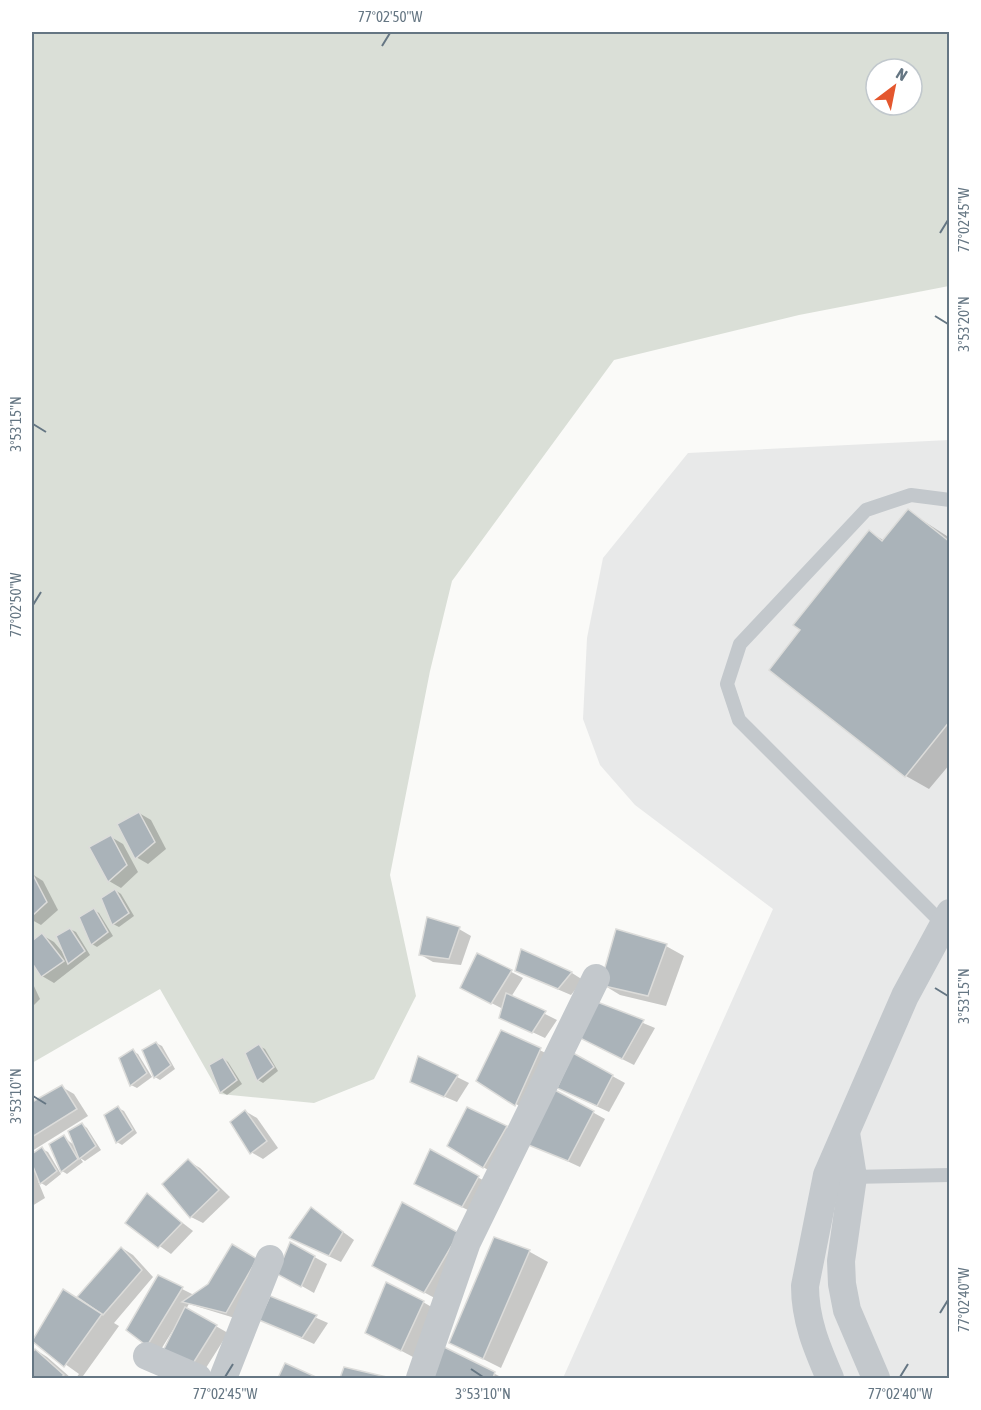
<svg xmlns="http://www.w3.org/2000/svg" width="981" height="1410" viewBox="0 0 981 1410" font-family="'Asap Condensed',sans-serif">
<rect width="100%" height="100%" fill="#fafaf8"/>
<polygon fill="#e8e9e9" points="949,440 949,1378 563,1378 773,909 635,805 600,765 583,719 587,638 603,558 688,453"/>
<path fill="#dadfd7" fill-rule="evenodd" d="M 32,32 L 949,32 L 949,286 L 799,315 L 614,360 L 452,581 L 430,671 L 390,875 L 416,996 L 374,1079 L 314,1103 L 220,1094 L 160,989 L 32,1063 ZM 876,69 L 912,69 L 912,105 L 876,105 Z"/>
<g fill="#0003">
<polygon points="908,511 950,538 950,764 929,789 906,776 869,532 885,541"/>
<polygon points="139,813 151,820 166,849 148,864 136,857"/>
<polygon points="111,837 123,844 138,872 121,888 109,881"/>
<polygon points="32,874 43,881 58,910 41,925 32,920"/>
<polygon points="115,890 121,894 134,916 119,927 113,924 103,898"/>
<polygon points="94,910 99,913 113,936 97,947 92,944"/>
<polygon points="70,929 76,932 90,955 54,983 42,976 32,960 32,942 42,935 54,942 65,955"/>
<polygon points="459,929 471,936 461,965 433,962 421,955"/>
<polygon points="666,946 684,956 666,1006 620,995 602,984"/>
<polygon points="522,951 572,973 583,980 571,995 529,977 517,970"/>
<polygon points="478,955 523,978 511,997 557,1020 545,1038 500,1017 503,1009 474,994"/>
<polygon points="32,982 40,999 32,1007"/>
<polygon points="593,1002 655,1028 634,1065 592,1044"/>
<polygon points="502,1032 552,1056 527,1111 516,1104"/>
<polygon points="156,1043 162,1046 175,1069 160,1080 155,1077"/>
<polygon points="259,1046 265,1049 278,1071 263,1083 258,1080"/>
<polygon points="133,1051 138,1054 152,1077 137,1088 131,1085"/>
<polygon points="574,1055 625,1083 609,1112 570,1094"/>
<polygon points="223,1058 228,1062 242,1084 227,1095 222,1092"/>
<polygon points="419,1058 469,1083 457,1102 424,1088"/>
<polygon points="62,1087 74,1094 88,1116 32,1151 32,1104"/>
<polygon points="554,1091 605,1119 580,1167 528,1143"/>
<polygon points="118,1108 124,1111 137,1133 122,1145 117,1142"/>
<polygon points="468,1109 518,1134 495,1174 483,1167"/>
<polygon points="245,1111 257,1118 278,1148 263,1159 251,1152"/>
<polygon points="82,1124 87,1128 101,1150 85,1161 80,1158 83,1162 67,1174 62,1171 64,1137 76,1147"/>
<polygon points="42,1149 48,1152 61,1174 46,1186 38,1181 45,1198 32,1206 32,1166 35,1168 32,1156"/>
<polygon points="430,1151 490,1184 474,1213 427,1190"/>
<polygon points="188,1161 200,1168 230,1197 203,1223 191,1217"/>
<polygon points="147,1195 193,1231 171,1254 127,1223"/>
<polygon points="312,1209 354,1240 341,1262 303,1244"/>
<polygon points="458,1234 442,1302 392,1275"/>
<polygon points="495,1239 530,1252 548,1262 501,1368 469,1352"/>
<polygon points="291,1244 327,1264 314,1293 279,1273"/>
<polygon points="233,1246 268,1267 238,1319 189,1304 186,1309 228,1333 204,1371 176,1359 173,1330 160,1351 148,1344 158,1277 194,1295 209,1285"/>
<polygon points="122,1248 133,1255 153,1277 114,1323 119,1326 83,1376 86,1378 76,1378 79,1374 33,1341 78,1299"/>
<polygon points="271,1298 328,1323 314,1344 261,1320"/>
<polygon points="423,1302 435,1309 413,1357 379,1339"/>
<polygon points="445,1349 503,1378 434,1378"/>
<polygon points="36,1350 47,1357 71,1378 32,1378 32,1355"/>
<polygon points="345,1369 384,1378 342,1378"/>
</g>
<g fill="#aab3b9" stroke="#dcdcda" stroke-width="1.5">
<polygon points="908,509 950,542 950,721 905,777 769,670 800,630 793,625 869,530 882,541"/>
<polygon points="139,812 155,842 135,859 117,824"/>
<polygon points="111,835 127,865 108,882 89,847"/>
<polygon points="32,873 47,902 32,916"/>
<polygon points="115,889 129,913 112,925 101,898"/>
<polygon points="94,908 108,932 91,945 79,917"/>
<polygon points="427,917 460,927 449,959 419,955"/>
<polygon points="70,928 85,951 68,964 56,936"/>
<polygon points="616,929 667,944 648,996 600,985"/>
<polygon points="42,933 64,961 41,977 32,963 32,941"/>
<polygon points="521,949 572,972 558,989 515,971"/>
<polygon points="477,953 512,970 491,1004 460,988"/>
<polygon points="506,993 546,1011 532,1033 499,1018"/>
<polygon points="592,1000 644,1020 622,1059 578,1037"/>
<polygon points="501,1030 541,1048 515,1106 476,1081"/>
<polygon points="156,1042 171,1065 154,1078 142,1050"/>
<polygon points="259,1044 274,1067 257,1081 245,1053"/>
<polygon points="133,1049 147,1073 130,1086 119,1058"/>
<polygon points="573,1053 613,1075 597,1106 557,1088"/>
<polygon points="418,1056 458,1075 444,1097 410,1082"/>
<polygon points="223,1057 237,1080 220,1093 209,1065"/>
<polygon points="62,1085 77,1109 32,1137 32,1102"/>
<polygon points="553,1089 594,1111 568,1161 526,1144"/>
<polygon points="118,1106 133,1130 116,1143 104,1115"/>
<polygon points="467,1107 507,1126 483,1168 447,1146"/>
<polygon points="245,1110 267,1141 250,1154 230,1122"/>
<polygon points="82,1123 96,1146 79,1159 68,1131"/>
<polygon points="64,1135 78,1159 61,1172 49,1144"/>
<polygon points="42,1147 57,1171 40,1184 32,1164 32,1154"/>
<polygon points="430,1149 479,1176 462,1207 414,1184"/>
<polygon points="188,1159 219,1190 190,1218 162,1184"/>
<polygon points="147,1193 182,1223 158,1248 125,1223"/>
<polygon points="402,1202 459,1233 424,1293 372,1266"/>
<polygon points="311,1207 343,1232 329,1256 289,1238"/>
<polygon points="494,1237 530,1250 483,1359 449,1343"/>
<polygon points="290,1242 315,1256 301,1287 277,1274"/>
<polygon points="232,1244 257,1259 226,1313 182,1302 208,1284"/>
<polygon points="121,1247 142,1270 103,1315 77,1297"/>
<polygon points="158,1275 183,1287 147,1346 126,1330"/>
<polygon points="386,1282 424,1301 401,1351 365,1333"/>
<polygon points="63,1289 102,1314 64,1367 32,1341"/>
<polygon points="270,1296 317,1315 302,1338 259,1320"/>
<polygon points="185,1307 217,1325 192,1365 162,1353"/>
<polygon points="444,1347 495,1372 493,1378 432,1378"/>
<polygon points="35,1349 64,1375 60,1378 32,1378 32,1353"/>
<polygon points="285,1363 318,1378 278,1378"/>
<polygon points="344,1367 391,1378 340,1378"/>
</g>
<g fill="none" stroke-linecap="round" stroke-linejoin="round">
<g stroke="#c3c8cc" stroke-width="14">
<polyline points="942,923 739,720 727,684 740,644 866,510 911,495 950,500"/>
<polyline points="850,1177 950,1175"/>
</g>
<g stroke="#c3c8cc" stroke-width="28">
<polyline points="846,1133 853,1177 841,1261 842,1284 847,1310 876,1378"/>
<polyline points="147,1356 198,1378"/>
<polyline points="223,1378 270,1259"/>
<polyline points="420,1378 467,1242 596,978"/>
<path d="M 830,1378 C 817,1348 805,1320 805,1286 L 827,1175 L 905,996 L 950,913"/>
</g>
</g>
<path fill="none" stroke="#657683" stroke-width="2" d="M 382,46 L 390,33M 940,233 L 948,220M 935,316 L 948,324M 33,424 L 46,432M 33,605 L 41,592M 935,988 L 948,996M 33,1096 L 46,1104M 940,1313 L 948,1300M 471,1369 L 483,1377M 225,1377 L 233,1364M 900,1377 L 908,1364"/>
<rect width="981" height="1410" fill="none" stroke="#ffffff" stroke-width="66"/>
<g transform="translate(894 87) rotate(32)"><circle r="28" fill="#ffffff" stroke="#c1c8cd" stroke-width="1.5"/>
<path d="M0-4.5L10 22L0 15L-10 22Z" fill="#e4572e"/>
<text y="-9" font-size="16" font-weight="bold" text-anchor="middle" fill="#657683">N</text>
</g>
<rect x="33" y="33" width="915" height="1344" fill="none" stroke="#657683" stroke-width="2"/>
<g font-size="15" text-anchor="middle" fill="#657683">
<text x="390" y="22">77°02'50"W</text>
<text transform="translate(964 220) rotate(-90)" y="5">77°02'45"W</text>
<text transform="translate(964 324) rotate(-90)" y="5">3°53'20"N</text>
<text transform="translate(16 424) rotate(-90)" y="5">3°53'15"N</text>
<text transform="translate(16 605) rotate(-90)" y="5">77°02'50"W</text>
<text transform="translate(964 996) rotate(-90)" y="5">3°53'15"N</text>
<text transform="translate(16 1096) rotate(-90)" y="5">3°53'10"N</text>
<text transform="translate(964 1300) rotate(-90)" y="5">77°02'40"W</text>
<text x="225" y="1399">77°02'45"W</text>
<text x="483" y="1399">3°53'10"N</text>
<text x="900" y="1399">77°02'40"W</text>
</g>
</svg>
